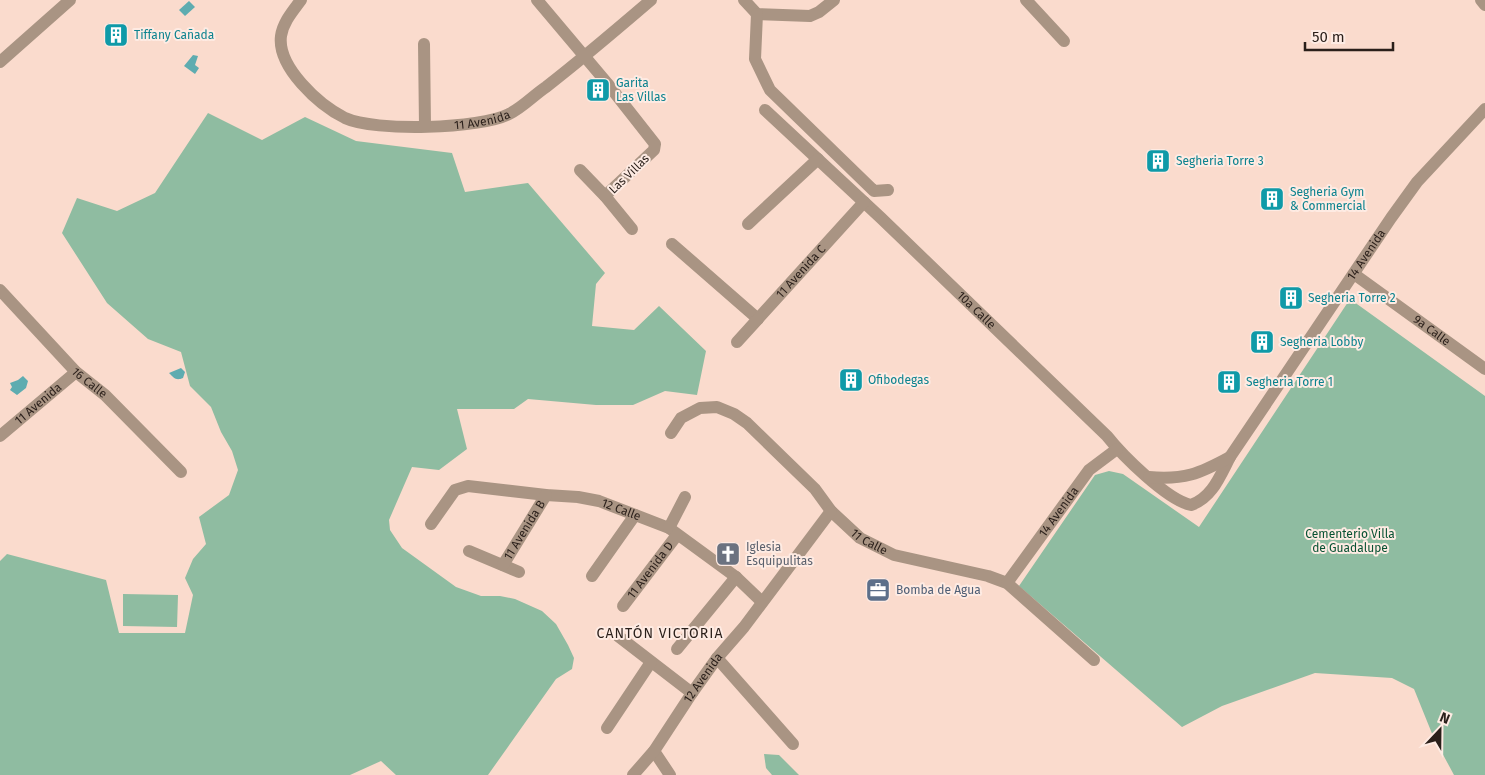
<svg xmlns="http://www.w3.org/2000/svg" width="1485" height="775" viewBox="0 0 1485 775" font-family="'Fira Sans',sans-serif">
<rect width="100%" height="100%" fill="#fadbcd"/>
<g fill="#8fbca1">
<polygon points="208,113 262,140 305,117 356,141 452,153 465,192 528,183 605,273 596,284 592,326 634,330 659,306 706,351 697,395 665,391 633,405 596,405 528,399 514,409 457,409 467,449 439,470 412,467 389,520 390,530 402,548 456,587 481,596 500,596 515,599 542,611 556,624 568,645 574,658 572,669 556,679 488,775 396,775 381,761 350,775 0,775 0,561 7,554 106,580 119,633 185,633 193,595 185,578 193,559 206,544 199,517 229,495 238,470 232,451 221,432 211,407 190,386 181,352 148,339 107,303 62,233 77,198 117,211 155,193"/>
<polygon points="1350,299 1485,396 1485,775 1454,775 1433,736 1414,689 1392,678 1315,673 1222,706 1182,727 1019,586 1095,475 1109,471 1123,474 1199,527"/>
<polygon points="123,594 178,595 177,627 123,626"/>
<polygon points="764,754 779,755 799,775 772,775 766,768"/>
</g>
<g fill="#5eacb0">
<polygon points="189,1 195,7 185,16 179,10"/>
<polygon points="193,55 198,56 195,65 199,68 195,74 184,66"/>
<path d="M 181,368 L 185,372 L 183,378 C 176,381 174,378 169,373 Z"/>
<polygon points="23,376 28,381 26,388 17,395 10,390 12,387 10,383 18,380"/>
</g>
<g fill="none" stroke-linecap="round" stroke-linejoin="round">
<g stroke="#a99483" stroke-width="12">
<path id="s1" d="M 301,0 C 293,11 283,22 281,36 C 277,67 319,105 345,118 C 375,132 480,129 509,114 C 522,108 534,95 546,87 C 582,59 616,30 651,0"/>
<polyline points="537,0 607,83 655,144 654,150 605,196"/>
<polyline points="744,0 757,14 810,16 819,12 834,0"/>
<polyline points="1026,0 1064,41"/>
<polyline points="1481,0 1485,5"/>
<polyline points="757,14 755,59 770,90 874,191 888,190"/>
<polyline points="424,44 425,126"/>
<polyline points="0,62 70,0"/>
<path id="s2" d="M 765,110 L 881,218 L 1107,436 C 1122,455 1167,500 1191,505 C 1212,498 1220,476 1230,457 L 1391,218 L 1417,182 L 1485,109"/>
<polyline points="580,170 605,196 632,229"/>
<polyline points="748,224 818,159"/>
<polyline points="672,244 758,319"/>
<path id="s3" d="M 1354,274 L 1485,369"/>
<path id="s4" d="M 0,290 L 76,372 L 105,395 L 181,472"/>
<path id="s5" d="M 737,342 L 864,202"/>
<path id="s6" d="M 671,433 L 681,418 L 700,408 L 717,407 L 734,414 L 747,423 L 815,489 L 831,511 L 860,538 L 894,555 L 988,576 L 1007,583 L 1094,660"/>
<path id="s7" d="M 0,436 L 76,372"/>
<path d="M 1149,477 C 1184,480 1199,474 1230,457"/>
<path id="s8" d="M 431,524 L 455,490 L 468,486 L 546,495 L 578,497 L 599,501 L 669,528 L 736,577 L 762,602"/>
<polyline points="669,528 685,497"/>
<polyline points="469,551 519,572"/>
<path id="s9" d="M 503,565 L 546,495"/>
<polyline points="592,576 635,515"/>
<path id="s10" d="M 1007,583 L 1089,470 L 1117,449"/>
<path id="s11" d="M 623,606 L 677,535"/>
<polyline points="618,636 692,693"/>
<polyline points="677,649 736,577"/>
<polyline points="717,658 793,744"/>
<polyline points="607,728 651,662"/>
<polyline points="654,751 670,775"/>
<path id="s12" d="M 633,775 L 654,751 L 692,693 L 717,658 L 744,627 L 831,511"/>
</g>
</g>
<defs>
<symbol id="building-square" viewBox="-11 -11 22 22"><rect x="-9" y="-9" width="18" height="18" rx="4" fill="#0f9aa8" stroke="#feebe3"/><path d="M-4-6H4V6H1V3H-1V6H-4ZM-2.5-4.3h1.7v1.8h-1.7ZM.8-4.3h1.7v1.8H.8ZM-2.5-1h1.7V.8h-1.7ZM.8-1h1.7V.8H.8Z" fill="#fff"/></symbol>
<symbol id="church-square" viewBox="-11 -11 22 22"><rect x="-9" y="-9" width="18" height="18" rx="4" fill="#6b7280" stroke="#feebe3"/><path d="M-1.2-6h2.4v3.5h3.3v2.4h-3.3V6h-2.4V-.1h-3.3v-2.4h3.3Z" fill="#fff"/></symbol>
<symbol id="office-square" viewBox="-11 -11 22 22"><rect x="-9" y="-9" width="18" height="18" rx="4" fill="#5c6f8a" stroke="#feebe3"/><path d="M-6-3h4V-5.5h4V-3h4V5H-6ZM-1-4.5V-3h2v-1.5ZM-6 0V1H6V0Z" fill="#fff"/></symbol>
</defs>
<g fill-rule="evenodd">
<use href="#building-square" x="102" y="21" width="28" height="28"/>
<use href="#building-square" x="584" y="76" width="28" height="28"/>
<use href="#building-square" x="1144" y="147" width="28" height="28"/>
<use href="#building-square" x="1258" y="185" width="28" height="28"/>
<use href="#building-square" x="1277" y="284" width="28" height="28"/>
<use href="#building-square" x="1248" y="328" width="28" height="28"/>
<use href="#building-square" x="837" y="366" width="28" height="28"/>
<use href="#building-square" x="1215" y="368" width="28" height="28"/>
<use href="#church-square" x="714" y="540" width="28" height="28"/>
<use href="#office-square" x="864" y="576" width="28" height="28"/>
</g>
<g text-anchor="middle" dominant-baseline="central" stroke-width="4" stroke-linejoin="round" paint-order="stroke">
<g font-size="12" fill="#0d838f" stroke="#feebe3" text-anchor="start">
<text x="134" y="35">Tiffany Cañada</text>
<text x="616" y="83">Garita<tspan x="616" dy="14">Las Villas</tspan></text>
<text x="1176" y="161">Segheria Torre 3</text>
<text x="1290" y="192">Segheria Gym<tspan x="1290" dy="14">&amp; Commercial</tspan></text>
<text x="1308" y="298">Segheria Torre 2</text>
<text x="1280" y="342">Segheria Lobby</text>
<text x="868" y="380">Ofibodegas</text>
<text x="1246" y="382">Segheria Torre 1</text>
</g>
<g font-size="12" fill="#2a1f1a" stroke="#feebe3">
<text stroke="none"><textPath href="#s1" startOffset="289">11 Avenida</textPath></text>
<text transform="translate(629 174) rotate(-44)">Las Villas</text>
<text stroke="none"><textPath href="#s2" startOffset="890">14 Avenida</textPath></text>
<text stroke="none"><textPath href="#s5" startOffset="95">11 Avenida C</textPath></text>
<text stroke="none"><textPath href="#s2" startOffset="291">10a Calle</textPath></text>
<text stroke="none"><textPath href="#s3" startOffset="96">9a Calle</textPath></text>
<text stroke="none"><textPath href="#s4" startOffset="129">16 Calle</textPath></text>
<text stroke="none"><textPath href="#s7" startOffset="50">11 Avenida</textPath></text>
<text stroke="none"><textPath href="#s8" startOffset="211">12 Calle</textPath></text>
<text stroke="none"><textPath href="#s10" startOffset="88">14 Avenida</textPath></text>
<text stroke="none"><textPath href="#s9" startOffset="41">11 Avenida B</textPath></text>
<text stroke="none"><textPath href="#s6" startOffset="262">11 Calle</textPath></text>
<text stroke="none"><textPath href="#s11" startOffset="45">11 Avenida D</textPath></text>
<text stroke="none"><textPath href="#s12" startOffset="120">12 Avenida</textPath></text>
</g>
<g font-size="12" fill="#085233" stroke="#feebe3">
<text x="1350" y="534">Cementerio Villa<tspan x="1350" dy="14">de Guadalupe</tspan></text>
</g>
<g font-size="12" fill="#5b616d" stroke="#feebe3" text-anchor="start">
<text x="746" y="547">Iglesia<tspan x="746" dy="14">Esquipulitas</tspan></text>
</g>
<g font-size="12" fill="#4e5e75" stroke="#feebe3" text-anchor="start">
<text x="896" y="590">Bomba de Agua</text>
</g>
<g font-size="14" letter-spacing="1" fill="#2a1f1a" stroke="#feebe3">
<text x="660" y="633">CANTÓN VICTORIA</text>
</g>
</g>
<g transform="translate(1440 730) rotate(22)" stroke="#feebe3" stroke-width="4" paint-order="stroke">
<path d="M0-4L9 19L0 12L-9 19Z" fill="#2a1f1a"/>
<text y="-8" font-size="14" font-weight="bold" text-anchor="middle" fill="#2a1f1a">N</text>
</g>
<path d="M1305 42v8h88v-8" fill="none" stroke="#2a1f1a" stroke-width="2.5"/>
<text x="1312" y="42" font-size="15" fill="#2a1f1a" stroke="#feebe3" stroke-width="4" paint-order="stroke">50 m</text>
</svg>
